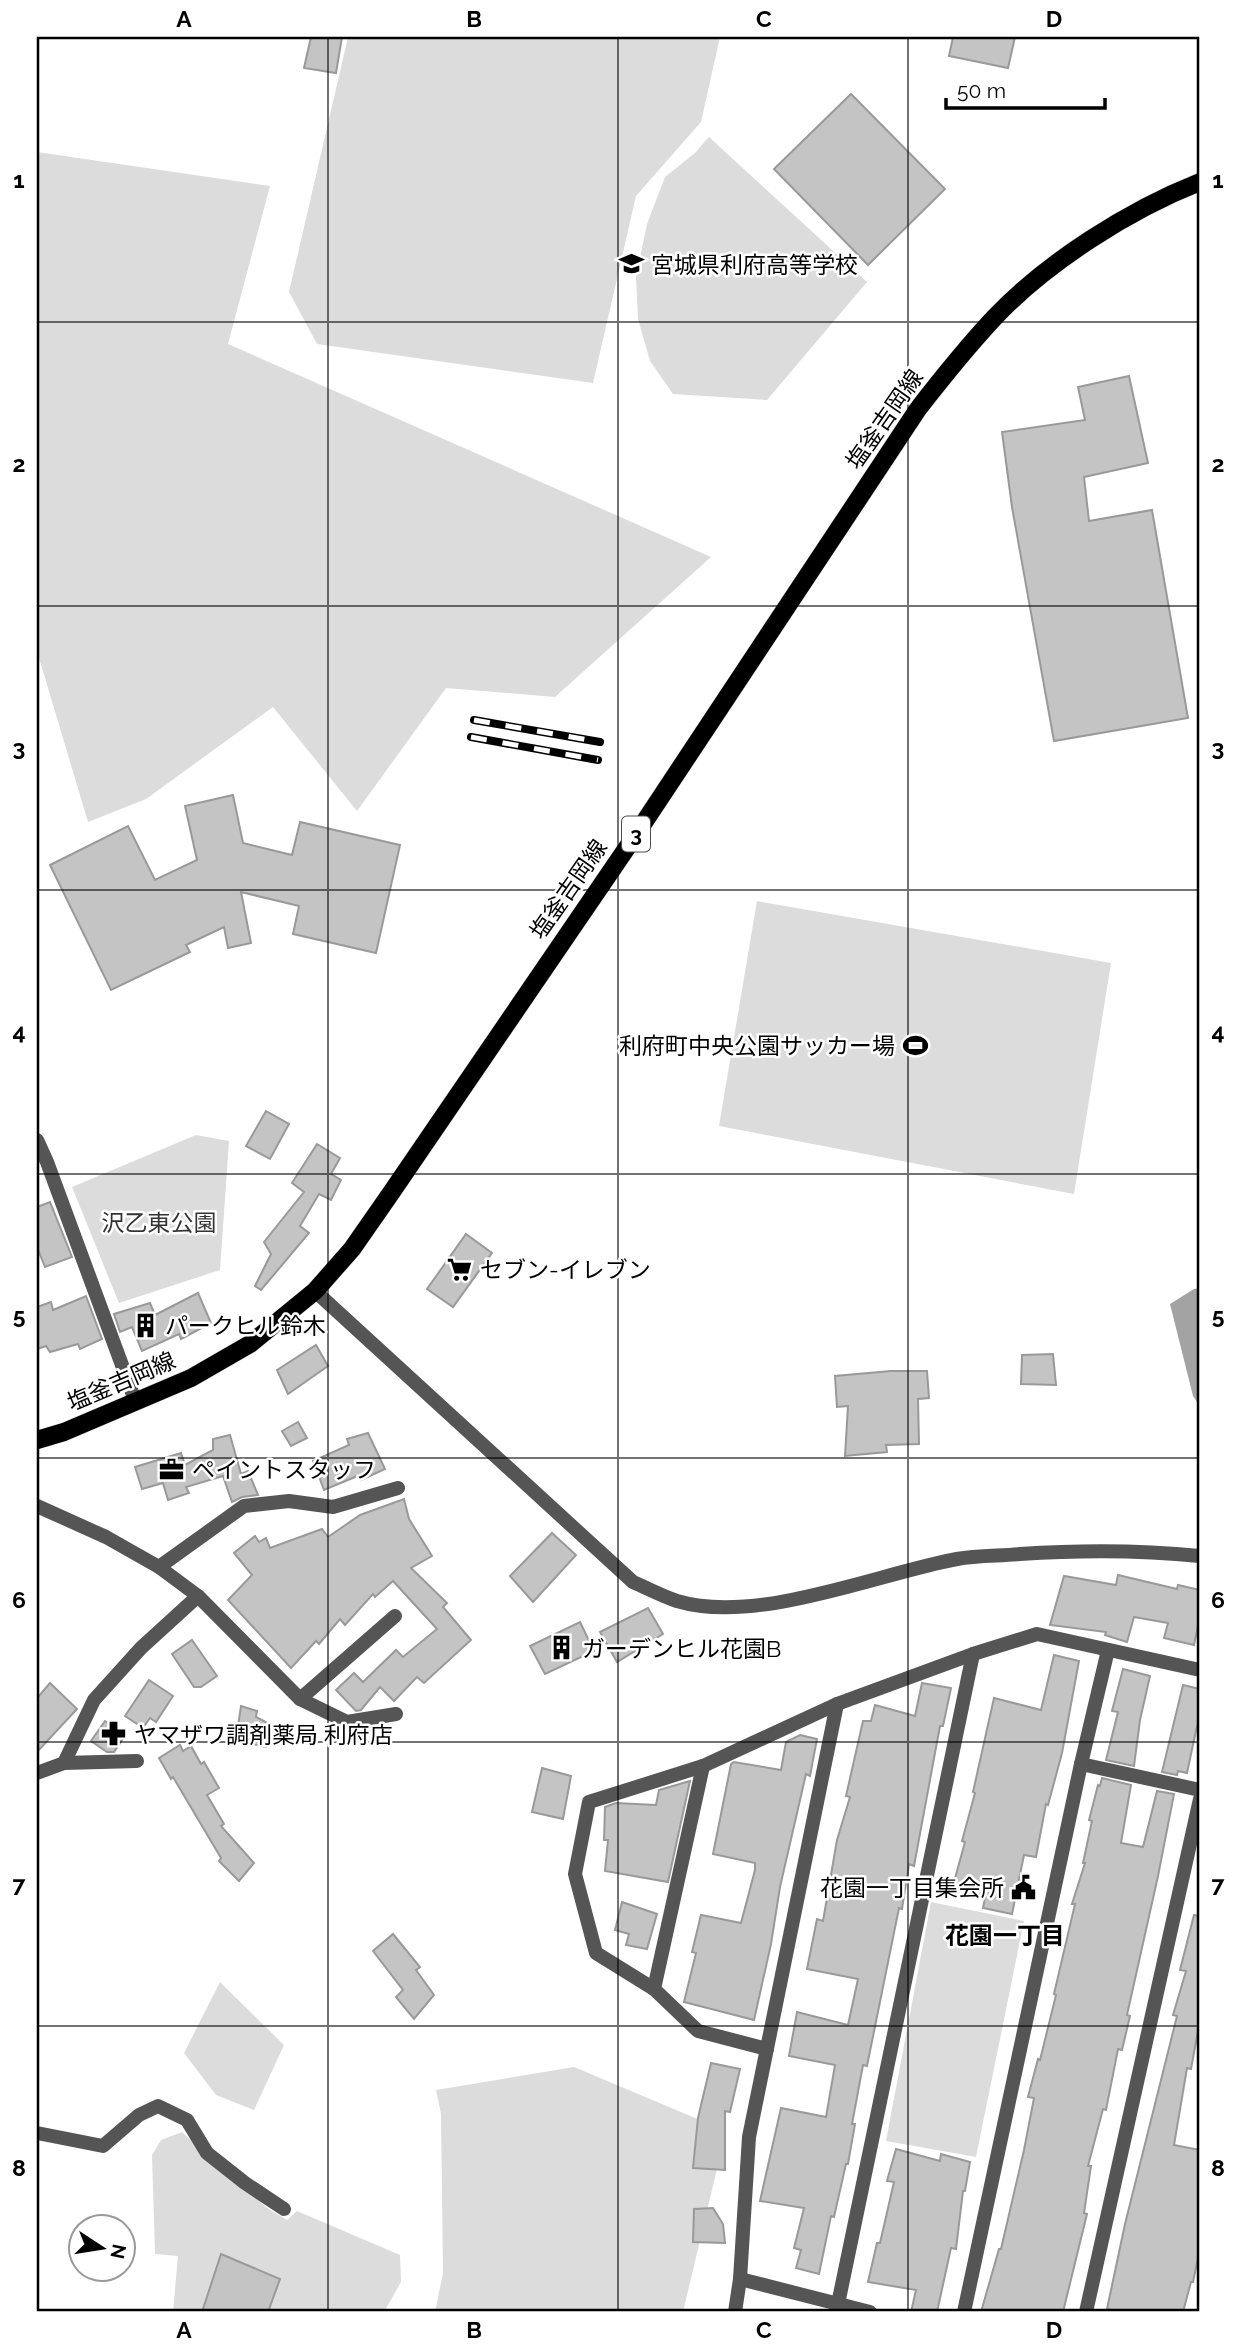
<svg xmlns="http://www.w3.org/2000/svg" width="1237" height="2349" viewBox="0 0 1237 2349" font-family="Raleway,'Noto Sans JP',sans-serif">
<rect width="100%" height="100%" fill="#fff"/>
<g fill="#dcdcdc">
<polygon points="348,37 720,37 701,122 636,196 593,383 317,344 289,292"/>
<polygon points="709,137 867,282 767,400 673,394 650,361 638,319 636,277 647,224 665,177 695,153"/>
<polygon points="37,152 270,186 228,344 711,557 555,697 446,688 357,811 273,707 146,799 88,822 37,651"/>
<polygon points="757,901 1111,963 1074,1194 719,1126"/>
<polygon points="196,1135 229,1141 220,1270 119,1303 72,1187"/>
<polygon points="931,1902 1024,1921 976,2157 886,2141"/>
<polygon points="220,1982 284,2045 254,2110 216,2095 184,2053"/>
<polygon points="574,2067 726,2131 683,2312 435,2312 443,2273 441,2114 436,2090"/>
<polygon points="182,2132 267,2208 287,2220 297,2211 400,2255 401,2282 384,2312 173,2312 178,2256 155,2254 152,2155 161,2140"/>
</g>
<polygon fill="#a3a3a3" points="1200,1288 1200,1406 1193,1396 1170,1304 1194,1289"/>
<g fill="#c4c4c4" stroke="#999" stroke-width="2">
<polygon points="311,37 342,37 336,73 304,68"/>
<polygon points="953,37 1015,37 1008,68 949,56"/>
<polygon points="851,94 945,189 868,265 774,169"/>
<polygon points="1129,376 1148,463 1084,477 1089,521 1152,510 1188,718 1054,741 1012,507 1002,432 1085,420 1078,387"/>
<polygon points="233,795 243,843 292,855 300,822 400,845 376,953 293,934 299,906 241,892 251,943 228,948 224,927 186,945 190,952 111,990 50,865 128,826 155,880 197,860 185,806"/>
<polygon points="266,1111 289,1124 270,1159 246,1146"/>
<polygon points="317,1144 340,1158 331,1174 341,1180 331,1200 319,1194 300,1226 309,1233 261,1290 255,1286 271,1254 264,1242 304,1192 292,1183"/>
<polygon points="50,1202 72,1257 45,1267 37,1247 37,1207"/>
<polygon points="466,1234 492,1253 453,1307 427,1289"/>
<polygon points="198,1293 211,1323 181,1339 179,1334 142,1351 132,1327 120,1332 114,1314 150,1303 155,1315"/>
<polygon points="86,1296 102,1339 80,1349 78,1344 50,1352 46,1346 37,1349 37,1307 51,1302 53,1310"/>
<polygon points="316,1345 328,1366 288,1394 277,1370"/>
<polygon points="1053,1354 1056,1385 1021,1384 1022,1355"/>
<polygon points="891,1371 927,1371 929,1398 918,1399 919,1444 886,1445 887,1452 845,1456 848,1406 837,1407 835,1376"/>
<polygon points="298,1422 307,1438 291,1446 282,1431"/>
<polygon points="368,1433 385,1469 361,1480 360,1475 324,1490 313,1461 349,1445 347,1439"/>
<polygon points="230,1435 241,1474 248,1471 258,1495 242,1497 232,1502 223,1476 186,1487 189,1493 168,1500 163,1483 142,1489 135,1467 181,1453 185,1465 213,1450 213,1439"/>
<polygon points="404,1499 409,1519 432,1556 411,1568 447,1603 443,1607 471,1640 424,1683 417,1677 394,1701 380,1687 361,1710 356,1711 336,1690 354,1673 363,1682 396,1650 403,1657 437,1629 393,1581 375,1597 373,1594 345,1625 340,1619 319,1644 316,1641 291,1668 228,1600 252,1575 234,1553 255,1536 259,1542 266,1538 270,1548 322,1529 328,1537 360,1515"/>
<polygon points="552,1533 576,1555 533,1602 510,1576"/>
<polygon points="1118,1575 1177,1589 1178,1585 1200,1590 1200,1616 1194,1645 1164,1638 1168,1623 1134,1617 1127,1642 1105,1635 1106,1632 1050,1625 1064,1576 1116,1585"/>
<polygon points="648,1608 663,1634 617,1662 600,1632"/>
<polygon points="580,1622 594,1651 545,1674 530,1646"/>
<polygon points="192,1640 217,1676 201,1687 194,1687 172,1654"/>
<polygon points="1054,1655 1079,1661 1062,1753 1048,1805 1046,1804 1036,1857 1024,1855 1012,1914 983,1908 985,1898 951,1893 965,1842 962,1841 975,1793 973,1792 994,1698 1041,1710"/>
<polygon points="1123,1669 1150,1676 1140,1720 1134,1766 1106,1760 1118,1712 1112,1711"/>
<polygon points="149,1680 173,1696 156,1722 150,1718 143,1728 125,1716"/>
<polygon points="50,1683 77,1709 37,1752 37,1698"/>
<polygon points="922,1683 951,1688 943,1726 940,1726 914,1866 909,1864 902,1909 899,1908 867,2066 863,2065 852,2124 855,2124 848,2164 846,2164 834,2217 831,2216 819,2274 796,2268 801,2250 794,2248 804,2208 760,2201 781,2108 826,2117 835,2065 789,2056 797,2012 848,2025 858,1979 807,1969 817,1919 823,1921 837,1840 850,1797 846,1796 863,1721 871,1721 875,1705 915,1716"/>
<polygon points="1183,1685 1200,1689 1200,1726 1197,1726 1187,1773 1178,1771 1177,1775 1162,1772"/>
<polygon points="241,1706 257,1711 256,1717 266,1722 266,1747 236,1740"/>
<polygon points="105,1721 126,1734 114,1752 107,1752 91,1741"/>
<polygon points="800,1735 817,1739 810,1776 806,1774 780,1887 771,1944 754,2020 684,2002 696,1953 692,1952 701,1915 741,1923 755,1870 755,1863 713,1854 731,1764 734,1762 781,1770 786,1742"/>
<polygon points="180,1745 183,1751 191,1746 201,1764 204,1762 219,1788 207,1795 224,1824 221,1826 254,1863 239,1881 219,1861 221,1858 173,1777 171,1779 159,1758"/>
<polygon points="542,1768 571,1776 563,1819 532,1812"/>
<polygon points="1102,1778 1131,1785 1121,1843 1143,1847 1157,1791 1174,1794 1158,1876 1127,2015 1130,2016 1122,2050 1118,2049 1106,2110 1103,2109 1088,2166 1091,2166 1084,2213 1087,2214 1063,2312 981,2312 999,2249 1001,2249 1024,2150 1034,2098 1028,2097 1038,2059 1040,2060 1056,1995 1054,1994 1075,1904 1072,1904 1085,1863 1083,1863 1092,1821 1089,1820 1098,1785 1100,1786"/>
<polygon points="690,1781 668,1882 605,1871 608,1840 604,1840 605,1807 616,1803 656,1805 659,1790"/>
<polygon points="622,1902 657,1914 647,1949 626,1945 629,1934 615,1930"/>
<polygon points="1194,1915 1200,1916 1200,2020 1191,2069 1187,2068 1174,2145 1200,2150 1200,2249 1193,2282 1191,2282 1183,2312 1122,2312 1107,2309 1125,2224 1177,2016 1173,2015 1186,1971 1180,1970"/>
<polygon points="393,1934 420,1967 416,1970 434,1995 414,2019 396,1997 403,1990 373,1951"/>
<polygon points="711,2063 740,2069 730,2112 725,2111 725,2170 693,2168 698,2118"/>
<polygon points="896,2149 940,2161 941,2154 970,2162 965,2191 963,2191 956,2249 951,2248 937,2312 911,2312 916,2290 868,2282 877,2243 880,2243 894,2182 887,2181"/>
<polygon points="713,2208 723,2224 725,2243 693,2242 694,2209"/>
<polygon points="221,2254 280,2279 268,2312 202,2312"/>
</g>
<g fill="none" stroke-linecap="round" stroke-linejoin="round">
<defs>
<path id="primary" d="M 37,1440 L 64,1432 L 191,1378 L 250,1344 L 315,1291 L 352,1249 L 391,1193 L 637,833 L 918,409 C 942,378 967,347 994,318 C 1047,262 1129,210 1200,182"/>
</defs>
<use href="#primary" stroke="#dbdbdb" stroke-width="19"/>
<g stroke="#555" stroke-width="14">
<polyline points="37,1140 47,1162 136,1403"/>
<polyline points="37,1506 106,1537 159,1567 198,1596 300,1699 347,1722 396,1714"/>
<polyline points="159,1567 244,1506 289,1501 333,1507 398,1488"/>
<polyline points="300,1699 395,1616"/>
<polyline points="64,1763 94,1700 141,1648 198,1596"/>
<polyline points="1081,1764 1200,1790"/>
<polyline points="37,1773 64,1763 137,1761"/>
<polyline points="654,1989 703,1766"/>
<polyline points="767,2049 698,2031 654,1989 596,1953 575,1874 589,1802 703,1766 837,1704 973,1654 1037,1634 1200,1670"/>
<polyline points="37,2133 103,2146 139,2115 158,2106 187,2120 207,2153 245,2183 284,2209"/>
<polyline points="740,2279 870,2312"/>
<polyline points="838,2304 973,1654"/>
<polyline points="735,2312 740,2279 749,2137 837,1704"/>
<polyline points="964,2312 1081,1764 1108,1650"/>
<polyline points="1086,2312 1200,1799"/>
</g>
<path stroke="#555" stroke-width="14" d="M 315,1291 L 633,1582 C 647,1588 662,1596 677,1601 C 757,1625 876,1574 957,1559 C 977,1555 1000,1556 1020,1554 C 1081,1550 1140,1550 1200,1556"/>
<use href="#primary" stroke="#000" stroke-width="18"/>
<defs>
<g id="rail">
<polyline points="474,720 600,742"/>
<polyline points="471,737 598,760"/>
</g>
</defs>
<use href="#rail" stroke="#000" stroke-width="8"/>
<use href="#rail" stroke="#fff" stroke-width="5" stroke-dasharray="16" stroke-linecap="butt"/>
</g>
<path fill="none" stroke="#000" stroke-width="2" stroke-opacity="0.55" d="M 328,37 L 328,2312M 618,37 L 618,2312M 908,37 L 908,2312M 37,322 L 1200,322M 37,606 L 1200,606M 37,890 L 1200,890M 37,1174 L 1200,1174M 37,1458 L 1200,1458M 37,1742 L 1200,1742M 37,2026 L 1200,2026"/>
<defs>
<symbol id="school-bare" viewBox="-9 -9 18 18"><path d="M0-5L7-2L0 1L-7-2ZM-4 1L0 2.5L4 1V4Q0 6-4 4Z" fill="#000" stroke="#fff" stroke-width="2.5" paint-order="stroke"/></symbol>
<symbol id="stadium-bare" viewBox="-9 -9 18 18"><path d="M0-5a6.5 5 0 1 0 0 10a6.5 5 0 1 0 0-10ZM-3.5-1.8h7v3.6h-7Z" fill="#000" stroke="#fff" stroke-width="2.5" paint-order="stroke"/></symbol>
<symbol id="supermarket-bare" viewBox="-9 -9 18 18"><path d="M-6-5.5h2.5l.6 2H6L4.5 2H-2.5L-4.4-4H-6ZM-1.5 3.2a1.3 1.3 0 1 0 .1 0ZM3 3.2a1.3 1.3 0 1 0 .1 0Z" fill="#000" stroke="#fff" stroke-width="2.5" paint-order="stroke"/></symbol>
<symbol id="building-bare" viewBox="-9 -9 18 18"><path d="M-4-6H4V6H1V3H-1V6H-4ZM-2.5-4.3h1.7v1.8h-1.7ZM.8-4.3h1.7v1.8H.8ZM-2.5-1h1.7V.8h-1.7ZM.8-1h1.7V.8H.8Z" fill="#000" stroke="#fff" stroke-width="2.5" paint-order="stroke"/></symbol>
<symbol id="office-bare" viewBox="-9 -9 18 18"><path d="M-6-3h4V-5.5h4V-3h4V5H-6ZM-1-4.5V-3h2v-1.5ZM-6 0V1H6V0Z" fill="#000" stroke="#fff" stroke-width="2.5" paint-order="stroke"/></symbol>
<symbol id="pharmacy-bare" viewBox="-9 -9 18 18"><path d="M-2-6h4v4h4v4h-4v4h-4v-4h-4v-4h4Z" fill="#000" stroke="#fff" stroke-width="2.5" paint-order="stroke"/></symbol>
<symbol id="civic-bare" viewBox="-9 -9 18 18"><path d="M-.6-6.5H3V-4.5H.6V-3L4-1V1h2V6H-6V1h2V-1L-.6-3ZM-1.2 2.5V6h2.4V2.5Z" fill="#000" stroke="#fff" stroke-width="2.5" paint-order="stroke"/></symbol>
</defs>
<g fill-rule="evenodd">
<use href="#school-bare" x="614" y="246" width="35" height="35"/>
<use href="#stadium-bare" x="898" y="1028" width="35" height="35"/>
<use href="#supermarket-bare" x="442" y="1252" width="35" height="35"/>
<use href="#building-bare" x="128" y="1308" width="35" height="35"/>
<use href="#office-bare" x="154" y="1452" width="35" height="35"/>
<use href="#building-bare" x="544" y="1630" width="35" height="35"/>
<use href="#pharmacy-bare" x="96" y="1716" width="35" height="35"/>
<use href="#civic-bare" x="1006" y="1870" width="35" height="35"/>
</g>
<g text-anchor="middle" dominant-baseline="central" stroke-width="5" stroke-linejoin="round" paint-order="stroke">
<rect fill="#fff" stroke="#4c4c4c" stroke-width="2" x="622" y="816.5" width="28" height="35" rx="5"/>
<g font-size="21" font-weight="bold" fill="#000">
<text x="636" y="834">3</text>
</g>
<g font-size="23" fill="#000" stroke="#fff" text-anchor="start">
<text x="651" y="264">宮城県利府高等学校</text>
<text x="895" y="1045" text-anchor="end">利府町中央公園サッカー場</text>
<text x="480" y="1269">セブン-イレブン</text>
<text x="165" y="1325">パークヒル鈴木</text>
<text x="192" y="1469">ペイントスタッフ</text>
<text x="582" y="1648">ガーデンヒル花園B</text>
<text x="134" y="1734">ヤマザワ調剤薬局 利府店</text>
<text x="1004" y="1887" text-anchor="end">花園一丁目集会所</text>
</g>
<g font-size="23" fill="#000" stroke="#fff">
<text transform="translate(884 419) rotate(-55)">塩釜吉岡線</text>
<text transform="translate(568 889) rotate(-55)">塩釜吉岡線</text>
<text transform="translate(121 1381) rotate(-23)">塩釜吉岡線</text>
</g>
<g font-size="23" fill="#333" stroke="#fff">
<text x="159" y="1222">沢乙東公園</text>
</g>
<g font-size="24" font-weight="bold" fill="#000" stroke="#fff">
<text x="1005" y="1935">花園一丁目</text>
</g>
</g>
<rect width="1237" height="2349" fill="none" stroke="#ffffff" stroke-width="77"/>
<g transform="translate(102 2248) rotate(102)"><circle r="33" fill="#ffffff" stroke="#999999" stroke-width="2"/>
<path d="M0-5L12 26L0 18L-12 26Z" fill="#000000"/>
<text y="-10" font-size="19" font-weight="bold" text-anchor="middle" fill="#000000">N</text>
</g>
<path d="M946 98v10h159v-10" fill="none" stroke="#000000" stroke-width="3.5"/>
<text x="957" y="98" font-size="21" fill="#000000" stroke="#ffffff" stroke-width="5" paint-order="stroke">50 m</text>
<rect x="38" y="38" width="1160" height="2272" fill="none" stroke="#000" stroke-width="2.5"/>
<g font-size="23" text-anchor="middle" font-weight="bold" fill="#000">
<text x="184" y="27">A</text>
<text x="474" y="27">B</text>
<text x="764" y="27">C</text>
<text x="1054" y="27">D</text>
<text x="19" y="188">1</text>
<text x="1218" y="188">1</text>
<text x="19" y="472">2</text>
<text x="1218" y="472">2</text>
<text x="19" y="756">3</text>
<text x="1218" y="756">3</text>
<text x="19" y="1040">4</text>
<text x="1218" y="1040">4</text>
<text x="19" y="1324">5</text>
<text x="1218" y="1324">5</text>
<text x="19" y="1608">6</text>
<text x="1218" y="1608">6</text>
<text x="19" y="1892">7</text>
<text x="1218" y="1892">7</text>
<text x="19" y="2176">8</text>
<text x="1218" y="2176">8</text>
<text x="184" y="2338">A</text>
<text x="474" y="2338">B</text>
<text x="764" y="2338">C</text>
<text x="1054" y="2338">D</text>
</g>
</svg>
